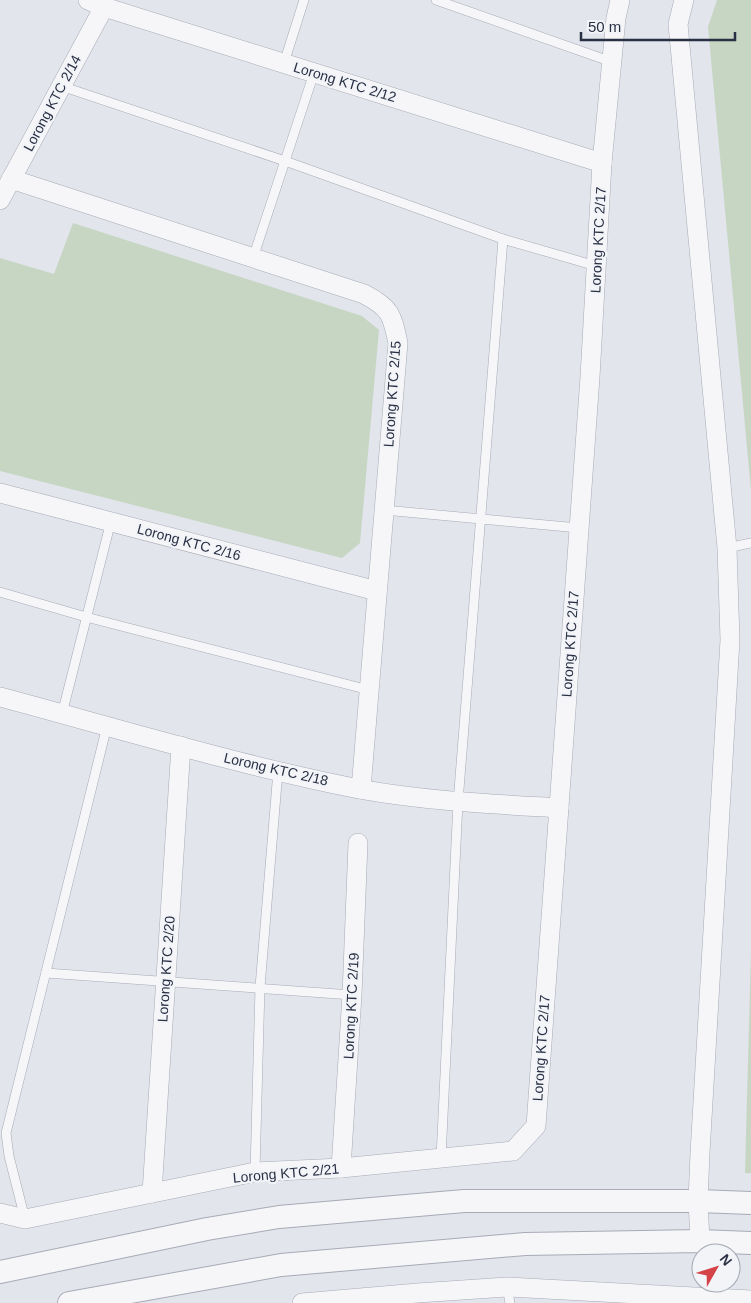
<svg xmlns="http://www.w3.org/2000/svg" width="751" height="1303" viewBox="0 0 751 1303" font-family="Arial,sans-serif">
<rect width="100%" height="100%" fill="#e2e5eb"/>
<g fill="#c6d6c3">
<polygon points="717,0 751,0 751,490 708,27"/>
<polygon points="73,223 362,316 379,330 360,543 342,558 0,471 0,258 54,274"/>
<polygon points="751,951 751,1173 745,1173"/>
</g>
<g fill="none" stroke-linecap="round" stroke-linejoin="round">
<defs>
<g id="service">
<polyline points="436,0 612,62"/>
<polyline points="284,63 304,0"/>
<polyline points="61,86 285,161 503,239 596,266"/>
<polyline points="253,258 314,73"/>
<polyline points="384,510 579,528"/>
<polyline points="727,548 751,543"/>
<polyline points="0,592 86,617 369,690"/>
<polyline points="62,714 111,521"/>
<polyline points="46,973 352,995"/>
<polyline points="441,1158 458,802 503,239"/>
<polyline points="255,1172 260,987 278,771"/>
<polyline points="25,1219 9,1156 6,1133 107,726"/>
<polyline points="507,1287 510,1303"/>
</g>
<g id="minor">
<polyline points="88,0 104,7 602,163"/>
<polyline points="684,0 678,24 727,548 730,640 700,1153 698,1201 700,1241"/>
<path d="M 11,179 L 364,294 C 391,308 392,315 398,343 L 361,789"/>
<polyline points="0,200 104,7"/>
<polyline points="0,493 377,591"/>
<path d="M 0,697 C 119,729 238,765 359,789 C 425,801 492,804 559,808"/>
<polyline points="341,1168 352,995 358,843"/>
<polyline points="152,1193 181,746"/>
<polyline points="0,1213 25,1219 255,1172 341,1168 513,1151 536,1126 590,377 602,163 616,18 620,0"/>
<polyline points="302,1303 418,1293 507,1287 751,1300"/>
</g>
<g id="tertiary">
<polyline points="0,1272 207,1229 279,1217 464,1201 698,1201 751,1203"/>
<polyline points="69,1303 281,1265 525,1244 700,1241 751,1243"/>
</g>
</defs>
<use href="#service" stroke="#a7abb6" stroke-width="10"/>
<use href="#minor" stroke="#a7abb6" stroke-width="20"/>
<use href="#tertiary" stroke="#a7abb6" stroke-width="24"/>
<use href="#service" stroke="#f6f6f9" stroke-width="9"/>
<use href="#minor" stroke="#f6f6f9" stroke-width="19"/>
<use href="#tertiary" stroke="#f6f6f9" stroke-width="22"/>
</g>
<g text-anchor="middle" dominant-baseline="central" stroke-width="4.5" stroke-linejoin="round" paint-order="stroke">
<g font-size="14" fill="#293044" stroke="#f2f4f8">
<text transform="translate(345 82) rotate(17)">Lorong KTC 2/12</text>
<text transform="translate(52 103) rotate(-62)">Lorong KTC 2/14</text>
<text transform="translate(598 240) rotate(-87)">Lorong KTC 2/17</text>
<text transform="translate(392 394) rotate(-86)">Lorong KTC 2/15</text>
<text transform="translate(189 542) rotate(15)">Lorong KTC 2/16</text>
<text transform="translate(570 644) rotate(-86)">Lorong KTC 2/17</text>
<text transform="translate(276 769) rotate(13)">Lorong KTC 2/18</text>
<text transform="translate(166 969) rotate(-86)">Lorong KTC 2/20</text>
<text transform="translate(351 1006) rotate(-87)">Lorong KTC 2/19</text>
<text transform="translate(541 1048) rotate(-86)">Lorong KTC 2/17</text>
<text transform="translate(286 1173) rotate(-5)">Lorong KTC 2/21</text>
</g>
</g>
<g transform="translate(716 1268) rotate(51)"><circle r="24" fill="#f2f4f8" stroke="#a2a6b0"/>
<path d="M0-4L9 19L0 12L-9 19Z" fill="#d44348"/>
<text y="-8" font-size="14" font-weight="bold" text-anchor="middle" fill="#293044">N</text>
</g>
<path d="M581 32v8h154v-8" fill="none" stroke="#293044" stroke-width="2.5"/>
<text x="588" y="32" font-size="15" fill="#293044" stroke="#f2f4f8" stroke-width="4" paint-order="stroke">50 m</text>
</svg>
